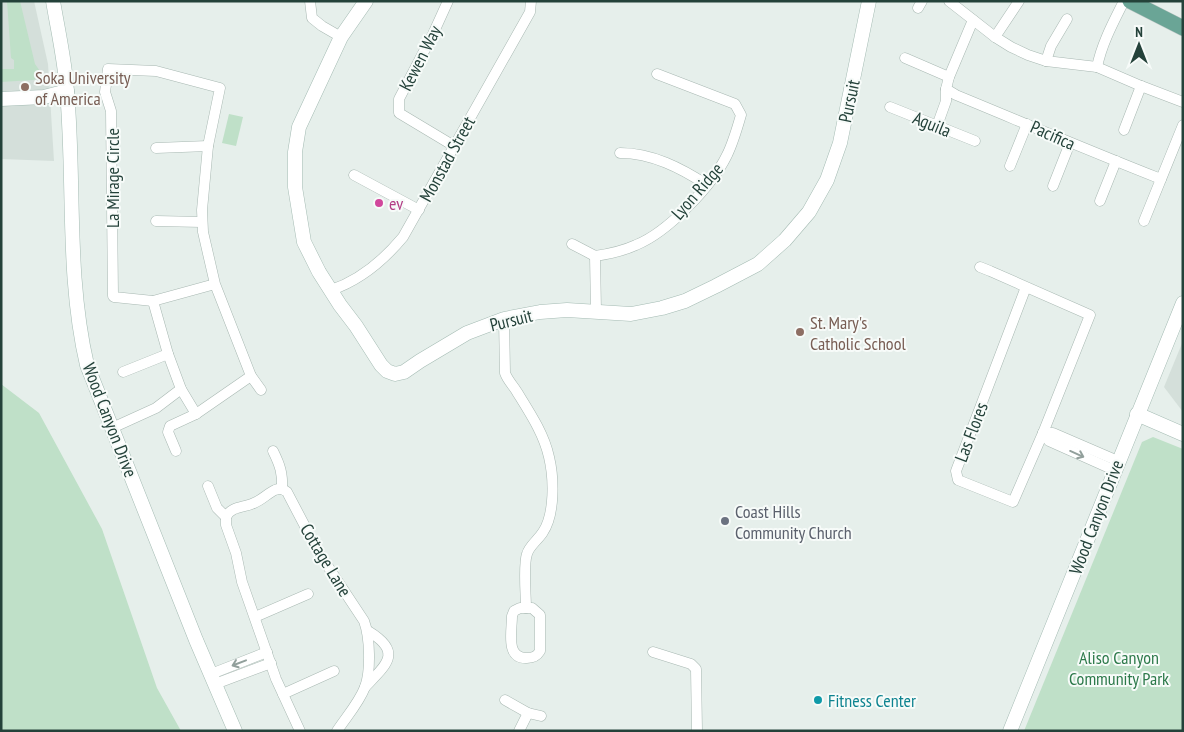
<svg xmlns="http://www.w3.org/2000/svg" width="1184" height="732" viewBox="0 0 1184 732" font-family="'PT Sans Narrow',sans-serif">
<rect width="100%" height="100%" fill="#e6efeb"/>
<g fill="#d4dfda">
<polygon points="1,1 34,1 48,64 54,161 1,159"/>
<polygon points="1183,341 1183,412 1164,387"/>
</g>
<g fill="#bfe0c8">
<polygon points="7,1 20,1 35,64 42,74 39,78 33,80 1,82 1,69 14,69 14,60 11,58"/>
<polygon points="229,114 243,117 236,146 222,143"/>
<polygon points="1,384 39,413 102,529 157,688 181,731 1,731"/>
<polygon points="1153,437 1183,449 1183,731 1024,731 1142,442"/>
</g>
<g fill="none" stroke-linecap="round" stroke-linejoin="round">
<defs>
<g id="street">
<polyline points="310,1 312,18 322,26 341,37"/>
<polyline points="448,1 433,34 399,99 399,113 454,146"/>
<polyline points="949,1 995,37 1011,47 1028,55 1046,61 1097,67 1141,86 1183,102"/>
<polyline points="918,8 922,1"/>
<polyline points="995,37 1019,1"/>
<polyline points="905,58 949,77"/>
<polyline points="1046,61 1051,46 1067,19"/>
<path d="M 1097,67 C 1102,43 1113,23 1124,1"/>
<path d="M 946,89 L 956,95 C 1024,123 1092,152 1161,179"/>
<polyline points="890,107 975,141"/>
<polyline points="937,126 946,101 946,89 949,77 973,20"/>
<polyline points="1124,130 1141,86"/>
<polyline points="156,148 208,146"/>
<path d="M 620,153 C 652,153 681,168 707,185"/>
<polyline points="1010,166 1027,124"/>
<polyline points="354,175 419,210"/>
<polyline points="1053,186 1070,143"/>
<polyline points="1100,201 1116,161"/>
<polyline points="156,221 202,222"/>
<polyline points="1144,221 1183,125"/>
<polyline points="572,244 595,256"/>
<polyline points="980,267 990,271 1090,315 1043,433 1013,502 958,480 956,471 1026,287"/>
<polyline points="215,284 153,301 114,297 113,296 111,111 105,92 108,69 156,71 220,88 208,146 202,210 203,232 215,284 251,376 261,390"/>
<path d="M 331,290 C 361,280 383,261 403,237 L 530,12 L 531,1"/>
<polyline points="153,301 168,354 181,389 196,414 251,376"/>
<path d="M 596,311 L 595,256 C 609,254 623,251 636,245 C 668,232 712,186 727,155 C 733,143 737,129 741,115 L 735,104 L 657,74"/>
<path d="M 504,319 L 505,373 C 508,381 513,385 517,392 C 530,413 544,434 549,457 C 554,478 555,514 543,532 C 538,540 529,546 527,554 C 523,565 526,595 526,608"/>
<polyline points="123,372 168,354"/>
<polyline points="112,428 156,408 181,389"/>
<polyline points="1043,433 1049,441 1114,470"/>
<polyline points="1043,433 1053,433 1118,461"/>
<polyline points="176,451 168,432 170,426 196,414"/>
<path d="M 273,451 C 280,465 283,474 282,489"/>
<polyline points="208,486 217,508 226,517"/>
<path d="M 520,608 L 532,608 L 540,615 L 540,651 C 537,656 534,658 527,658 C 505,659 512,631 512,616 L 514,611 Z"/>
<polyline points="255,617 308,594"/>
<polyline points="653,652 691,664 696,669 697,731"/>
<polyline points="211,674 267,652"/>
<polyline points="215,684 271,663"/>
<path d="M 365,687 C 387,664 403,652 368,631"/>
<polyline points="283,694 334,671"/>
<polyline points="505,700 528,713 541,716"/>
<path d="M 300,731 L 276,679 L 242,582 L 236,553 L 226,525 L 226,517 C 231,506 244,508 254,503 C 262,500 268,493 275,490 C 280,488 283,489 287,492 L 319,553 L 364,621 C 370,637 371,671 365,687 C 359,703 346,717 337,731"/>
<polyline points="519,731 528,713"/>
</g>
<g id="secondary">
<path d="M 53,1 C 58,31 65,61 67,92 C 75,182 66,275 87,365 L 196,640 L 235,731"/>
<polyline points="366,1 341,37 299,127 295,152 295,187 304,242 319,272 340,305 356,326 381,365 387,371 395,374 404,372 420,361 467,333 504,319 540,312 567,310 631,314 662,308 685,301 716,286 758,264 785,240 809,212 827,180 840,143 869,1"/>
<polyline points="1,99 44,97 67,91"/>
<polyline points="1137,414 1183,434"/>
<polyline points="1010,731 1183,303"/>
</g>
<polyline id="primary" points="1130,1 1183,28"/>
</defs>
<use href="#street" stroke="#a8b8b2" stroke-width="11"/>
<use href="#secondary" stroke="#a4bbb3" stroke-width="15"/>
<use href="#primary" stroke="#c2cac8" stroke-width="16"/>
<use href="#street" stroke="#fff" stroke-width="10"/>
<use href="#secondary" stroke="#fff" stroke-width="14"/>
<use href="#primary" stroke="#6aa596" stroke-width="15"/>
</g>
<defs><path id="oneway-shaft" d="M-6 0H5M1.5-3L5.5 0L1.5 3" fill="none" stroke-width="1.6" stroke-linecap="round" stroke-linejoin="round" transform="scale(1.25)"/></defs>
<g stroke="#92a09c">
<use href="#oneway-shaft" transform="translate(1077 454) rotate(24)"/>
<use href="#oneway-shaft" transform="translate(239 663) rotate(159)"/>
</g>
<g fill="#8d6e63" stroke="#f7fbf9" stroke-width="2">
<circle cx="25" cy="87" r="5"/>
<circle cx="800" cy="332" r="5"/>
</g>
<circle fill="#d1479c" stroke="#f7fbf9" stroke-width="2" cx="379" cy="203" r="5"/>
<circle fill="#6b7280" stroke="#f7fbf9" stroke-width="2" cx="725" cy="521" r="5"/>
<circle fill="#0f9aa8" stroke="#f7fbf9" stroke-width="2" cx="818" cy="700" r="5"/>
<g text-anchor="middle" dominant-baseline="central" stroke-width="4" stroke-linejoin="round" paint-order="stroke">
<g font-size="18" fill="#24423a" stroke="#f7fbf9">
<text transform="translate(420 58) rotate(-63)">Kewen Way</text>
<text transform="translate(849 101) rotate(-78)">Pursuit</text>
<text transform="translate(932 124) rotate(22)">Aguila</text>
<text transform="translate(1053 135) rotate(24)">Pacifica</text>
<text transform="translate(447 159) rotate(-61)">Monstad Street</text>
<text transform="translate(112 178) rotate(-90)">La Mirage Circle</text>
<text transform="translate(697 191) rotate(-49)">Lyon Ridge</text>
<text transform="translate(511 320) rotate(-14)">Pursuit</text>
<text transform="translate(110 420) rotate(69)">Wood Canyon Drive</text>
<text transform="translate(971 432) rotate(-69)">Las Flores</text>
<text transform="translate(1096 517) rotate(-69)">Wood Canyon Drive</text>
<text transform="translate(326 560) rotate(59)">Cottage Lane</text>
</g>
<g font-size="18" fill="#785e54" stroke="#f7fbf9" text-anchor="start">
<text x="35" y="77">Soka University<tspan x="35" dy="21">of America</tspan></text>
<text x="810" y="322">St. Mary's<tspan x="810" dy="21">Catholic School</tspan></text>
</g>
<g font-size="18" fill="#b23c85" stroke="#f7fbf9" text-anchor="start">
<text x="389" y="203">ev</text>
</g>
<g font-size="18" fill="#5b616d" stroke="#f7fbf9" text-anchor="start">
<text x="735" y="511">Coast Hills<tspan x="735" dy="21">Community Church</tspan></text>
</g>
<g font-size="18" fill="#2d7a4b" stroke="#f7fbf9">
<text x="1119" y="657">Aliso Canyon<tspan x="1119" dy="21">Community Park</tspan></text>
</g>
<g font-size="18" fill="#0d838f" stroke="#f7fbf9" text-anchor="start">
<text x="828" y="700">Fitness Center</text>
</g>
</g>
<rect width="1184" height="732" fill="none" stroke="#24423a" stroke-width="5"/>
<g transform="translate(1139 45)" stroke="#f7fbf9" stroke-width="4" paint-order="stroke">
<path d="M0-4L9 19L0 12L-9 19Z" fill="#24423a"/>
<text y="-8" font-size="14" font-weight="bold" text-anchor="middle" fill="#24423a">N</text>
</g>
</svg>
